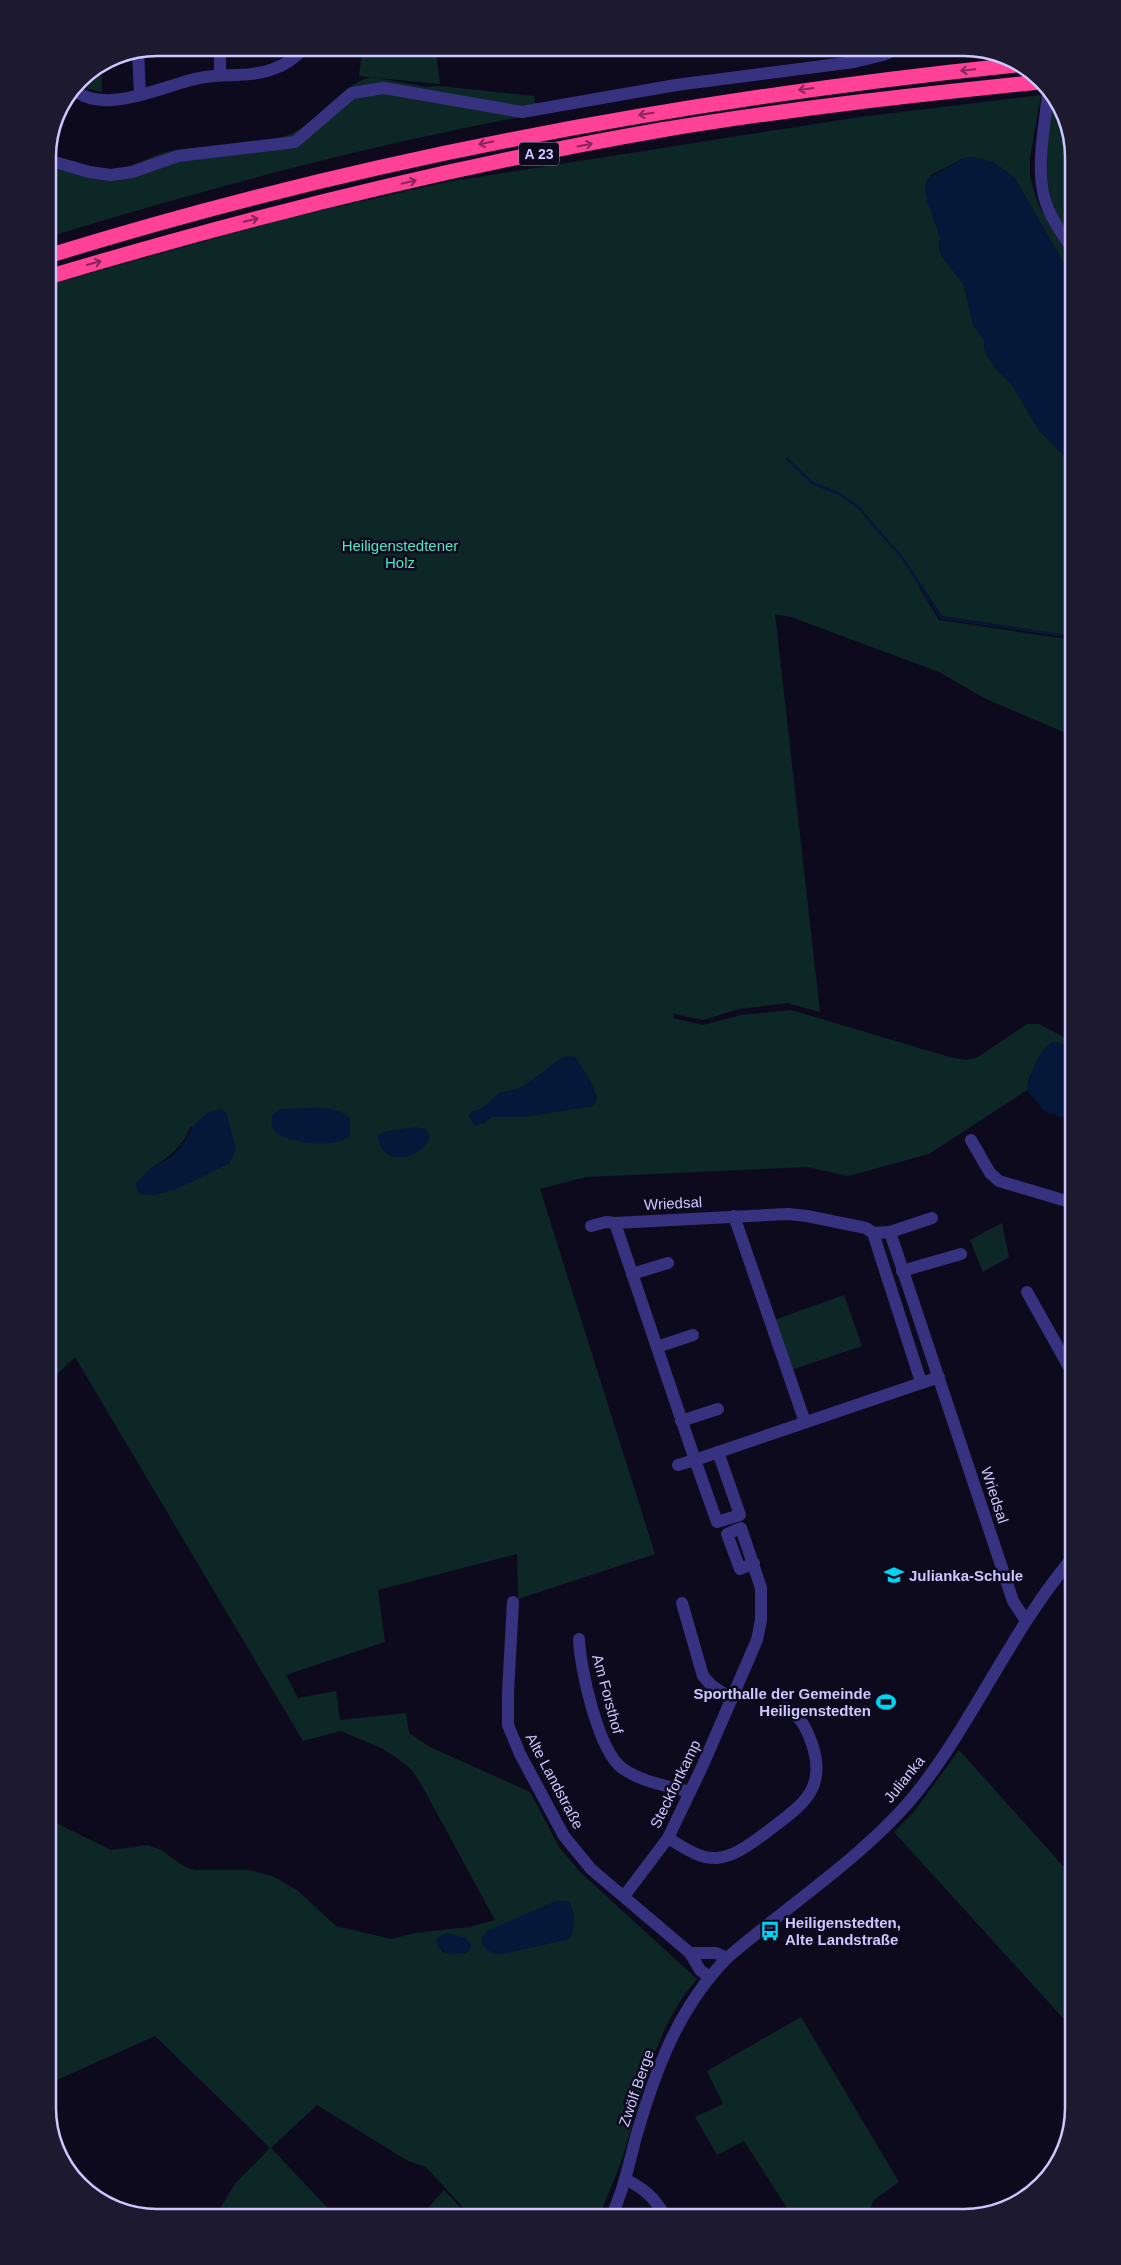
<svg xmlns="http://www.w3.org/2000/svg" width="1121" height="2265" viewBox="0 0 1121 2265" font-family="Helvetica,sans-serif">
<rect width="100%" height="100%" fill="#0e0a1d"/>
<g fill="#0d2727" fill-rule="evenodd">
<polygon points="368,51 400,57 431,52 436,53 440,84 359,76 362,52"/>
<polygon points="101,65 102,92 79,87 77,84"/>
<path d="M 371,77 L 427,87 L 439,86 L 534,96 L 537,114 C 371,144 209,188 48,237 L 48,167 L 64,171 L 69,160 C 83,163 103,171 117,169 C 137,166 155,153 175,150 C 212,144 256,149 291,134 C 321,120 338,86 371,77 Z"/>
<path d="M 1041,95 L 1030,158 L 1030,176 L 1037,201 L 1052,229 L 1073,260 L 1073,279 L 1014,177 L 993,162 L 972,157 L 964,158 L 931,175 L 932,212 L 940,237 L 939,248 L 942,256 L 964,285 L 973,325 L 984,340 L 985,352 L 997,370 L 1013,386 L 1038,429 L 1062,454 L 1073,460 L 1073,493 L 1071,495 L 1073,499 L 1073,636 L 942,616 L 921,584 L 919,587 L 939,620 L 1073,640 L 1073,736 L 986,699 L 939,672 L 791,617 L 775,614 L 820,1012 L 787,1003 L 739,1009 L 703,1020 L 674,1014 L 673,1018 L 703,1025 L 741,1015 L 791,1010 L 953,1058 L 967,1060 L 978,1057 L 1027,1024 L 1039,1024 L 1073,1042 L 1073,1051 L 1061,1043 L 1029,1077 L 1027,1090 L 929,1154 L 848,1176 L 808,1167 L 586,1177 L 540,1189 L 655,1554 L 518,1599 L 517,1554 L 378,1590 L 385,1642 L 286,1675 L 298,1698 L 336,1691 L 340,1720 L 406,1713 L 409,1733 L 430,1747 L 530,1792 L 559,1847 L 581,1873 L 697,1979 C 651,2032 642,2101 620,2165 C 613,2183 606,2200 598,2217 L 472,2217 L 426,2167 L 408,2161 L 317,2105 L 271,2148 L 336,2217 L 215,2217 L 235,2184 L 270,2148 L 155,2036 L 48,2084 L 48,1819 L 111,1850 L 147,1845 L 161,1850 L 185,1867 L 195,1870 L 249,1870 L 272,1876 L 297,1890 L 336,1926 L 391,1939 L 415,1933 L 469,1927 L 495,1920 L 421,1784 L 411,1769 L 397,1758 L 381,1748 L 341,1731 L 303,1741 L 75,1357 L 48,1383 L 48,285 L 288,218 L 452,181 L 860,117 ZM 569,1056 C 583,1068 589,1080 597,1097 L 592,1106 L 522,1117 L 492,1117 L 482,1124 L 469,1117 L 470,1113 L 481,1109 L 500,1093 L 523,1087 L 562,1058 ZM 191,1126 L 230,1163 L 165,1192 L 152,1195 L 151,1168 C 170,1157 182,1147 191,1126 ZM 568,1901 C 575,1911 577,1930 568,1939 L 503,1954 L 493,1954 L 482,1943 ZM 447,1933 L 460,1938 L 469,1951 L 464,1953 L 442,1952 Z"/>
<path d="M 1052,98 L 1065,115 L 1073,157 L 1073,240 C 1037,188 1047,158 1052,98 Z"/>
<polygon points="1002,1223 1009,1257 983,1272 970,1240"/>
<polygon points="844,1295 862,1346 791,1370 774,1320"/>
<polygon points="959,1750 1073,1877 1073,2029 894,1832 913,1813"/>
<polygon points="801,2017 899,2182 874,2200 866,2217 793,2217 744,2141 717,2155 695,2117 723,2104 707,2071"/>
<polygon points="444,2190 469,2217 420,2217"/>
</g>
<g fill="#05183a">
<polygon points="972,157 993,162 1014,177 1073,279 1073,460 1062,454 1038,429 1013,386 997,370 985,352 984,340 973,325 964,285 942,256 939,248 940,237 927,201 925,186 927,179 964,158"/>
<path d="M 1053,1042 L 1061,1043 L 1073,1051 L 1073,1121 L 1044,1111 L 1027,1090 C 1030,1074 1038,1050 1053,1042 Z"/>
<path d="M 569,1056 L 575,1057 C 584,1070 597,1087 596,1103 L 592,1106 L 522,1117 L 492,1117 L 477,1126 L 472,1123 L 470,1113 L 481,1109 L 500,1093 L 523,1087 L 562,1058 Z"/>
<path d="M 222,1109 L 227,1114 L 236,1149 L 230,1163 C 201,1175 175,1196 142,1195 L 137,1191 L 136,1183 C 141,1178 146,1172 153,1167 C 159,1163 167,1160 173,1155 C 192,1139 192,1112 222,1109 Z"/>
<path d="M 281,1109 C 302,1109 334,1103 350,1118 L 350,1136 C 336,1148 294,1144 278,1134 C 276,1133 273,1128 271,1125 L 273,1114 Z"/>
<path d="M 415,1127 L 426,1129 L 430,1136 C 424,1159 381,1170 378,1136 L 386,1131 Z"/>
<path d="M 556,1901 L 568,1901 C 575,1912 577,1929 568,1939 L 503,1954 L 493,1954 L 485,1948 L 481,1939 L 487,1931 Z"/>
<path d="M 447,1933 L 466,1938 L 471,1946 L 469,1951 C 456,1956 435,1956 437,1938 Z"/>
</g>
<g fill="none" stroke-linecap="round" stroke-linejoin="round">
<polyline stroke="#05183a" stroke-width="2.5" points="787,459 812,483 840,494 858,507 904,560 941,618 1073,637"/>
<g stroke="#36327f" stroke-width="12">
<polyline points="220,48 220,75"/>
<polyline points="377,48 401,51 418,48"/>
<polyline points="501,48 544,48"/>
<polyline points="138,51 140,95"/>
<path d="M 73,89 C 106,118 169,82 205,77 C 227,74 253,77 273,69 C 286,65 295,58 304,48"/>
<path d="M 1048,93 C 1045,127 1036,163 1044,196 C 1049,216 1062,234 1073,250"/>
<polyline points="48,160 89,172 111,175 132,172 178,156 295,142 352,93 384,88 522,112 676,85 854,62 883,55 898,48"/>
<polyline points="971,1140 990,1173 999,1181 1073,1203"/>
<polyline points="734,1216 805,1422"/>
<polyline points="591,1226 606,1222 615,1223"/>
<polyline points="890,1232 932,1218"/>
<polyline points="873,1233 921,1382"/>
<polyline points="902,1271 961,1254"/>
<polyline points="632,1274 668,1263"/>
<polyline points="1027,1292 1073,1374"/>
<polyline points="657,1347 693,1335"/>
<polyline points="939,1377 695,1460 615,1223 788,1214 807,1216 866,1228 873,1233 890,1232 1013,1601 1026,1621"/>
<polyline points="681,1421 718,1409"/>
<polyline points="678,1465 695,1460 717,1522 740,1515 718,1452"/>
<polyline points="513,1602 508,1692 508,1725 520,1754 564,1836 591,1869 690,1953 700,1970 709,1977"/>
<polyline points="682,1603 703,1676 711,1685 732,1699"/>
<path d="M 579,1639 C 580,1668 598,1750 622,1768 C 641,1782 668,1786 690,1792"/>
<path d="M 668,1838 C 683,1847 699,1859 717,1858 C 736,1856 751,1843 767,1832 C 800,1806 828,1791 812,1744 C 806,1727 801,1717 786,1708"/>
<polyline points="625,1895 668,1838 702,1767 757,1640 761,1620 761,1588 741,1528 727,1534 740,1569 754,1563"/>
<polyline points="690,1953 716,1953 727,1958"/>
<path d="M 625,2179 C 643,2188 656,2198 665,2217"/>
<path d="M 611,2217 C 623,2192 629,2164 636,2137 C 655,2071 678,2008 727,1958 C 788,1905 868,1854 918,1791 C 976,1717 1012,1629 1073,1557"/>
</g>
<g stroke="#ff4198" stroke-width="15">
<path d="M 48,256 C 363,158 688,99 1016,65"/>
<path d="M 48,277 C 249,217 454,166 661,130 C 787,109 913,95 1040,82"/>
</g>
</g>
<defs><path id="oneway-shaft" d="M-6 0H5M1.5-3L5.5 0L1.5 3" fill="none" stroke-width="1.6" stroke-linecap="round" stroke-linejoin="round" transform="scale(1.25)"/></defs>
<g stroke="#86265a">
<use href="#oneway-shaft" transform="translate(968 70) rotate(174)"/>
<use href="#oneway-shaft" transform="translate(806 89) rotate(172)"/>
<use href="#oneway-shaft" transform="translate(646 114) rotate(170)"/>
<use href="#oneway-shaft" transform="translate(486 143) rotate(168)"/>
<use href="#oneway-shaft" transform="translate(585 145) rotate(-11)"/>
<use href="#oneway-shaft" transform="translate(409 182) rotate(-13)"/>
<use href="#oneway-shaft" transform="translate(251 220) rotate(-14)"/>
<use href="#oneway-shaft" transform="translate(94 263) rotate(-16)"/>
</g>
<defs>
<symbol id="school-bare" viewBox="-9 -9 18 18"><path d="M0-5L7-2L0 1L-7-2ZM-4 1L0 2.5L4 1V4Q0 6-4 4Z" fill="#00d4f1" stroke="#0e0a1d" stroke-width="2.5" paint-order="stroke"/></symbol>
<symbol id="stadium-bare" viewBox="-9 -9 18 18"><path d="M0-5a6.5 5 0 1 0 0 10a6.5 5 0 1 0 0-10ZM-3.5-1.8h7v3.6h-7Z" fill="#00d4f1" stroke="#0e0a1d" stroke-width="2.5" paint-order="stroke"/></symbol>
<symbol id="bus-bare" viewBox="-9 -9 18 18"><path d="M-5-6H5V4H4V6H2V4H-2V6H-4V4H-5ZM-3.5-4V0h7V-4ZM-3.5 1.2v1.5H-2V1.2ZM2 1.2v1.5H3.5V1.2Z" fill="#00d4f1" stroke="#0e0a1d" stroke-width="2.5" paint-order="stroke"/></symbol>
</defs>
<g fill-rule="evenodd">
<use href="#school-bare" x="880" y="1561" width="28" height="28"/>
<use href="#stadium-bare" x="872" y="1688" width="28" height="28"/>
<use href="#bus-bare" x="756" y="1917" width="28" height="28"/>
</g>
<g text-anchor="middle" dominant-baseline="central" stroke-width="5" stroke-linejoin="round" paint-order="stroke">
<rect fill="#0e0a1d" stroke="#948ebb" stroke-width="1" x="519" y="142.5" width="40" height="23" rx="4"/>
<g font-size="14" font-weight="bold" fill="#cec6ff">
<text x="539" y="154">A 23</text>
</g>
<g font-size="15" fill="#4be6c2" stroke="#0e0a1d">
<text x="400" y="545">Heiligenstedtener<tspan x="400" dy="17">Holz</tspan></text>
</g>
<g font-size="15" fill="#cec6ff" stroke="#0e0a1d">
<text transform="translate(673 1203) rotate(-3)">Wriedsal</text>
<text transform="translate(995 1495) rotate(72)">Wriedsal</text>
<text transform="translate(608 1694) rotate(75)">Am Forsthof</text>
<text transform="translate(904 1779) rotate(-51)">Julianka</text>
<text transform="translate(555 1781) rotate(62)">Alte Landstraße</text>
<text transform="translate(675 1784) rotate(-64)">Steckfortkamp</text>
<text transform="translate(636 2088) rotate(-71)">Zwölf Berge</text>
</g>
<g font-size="15" font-weight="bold" fill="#cec6ff" stroke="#0e0a1d" text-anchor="start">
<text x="909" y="1575">Julianka-Schule</text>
<text x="871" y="1693" text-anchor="end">Sporthalle der Gemeinde<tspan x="871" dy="17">Heiligenstedten</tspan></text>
<text x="785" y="1922">Heiligenstedten,<tspan x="785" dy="17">Alte Landstraße</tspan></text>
</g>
</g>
<path d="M0 0H1121V2265H0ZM157 56H964A101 101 0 0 1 1065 157V2108A101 101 0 0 1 964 2209H157A101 101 0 0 1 56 2108V157A101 101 0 0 1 157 56Z" fill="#1d192f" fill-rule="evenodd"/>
<path fill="none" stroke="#cec6ff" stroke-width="2.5" d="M157 56H964A101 101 0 0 1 1065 157V2108A101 101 0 0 1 964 2209H157A101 101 0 0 1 56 2108V157A101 101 0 0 1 157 56Z"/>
</svg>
